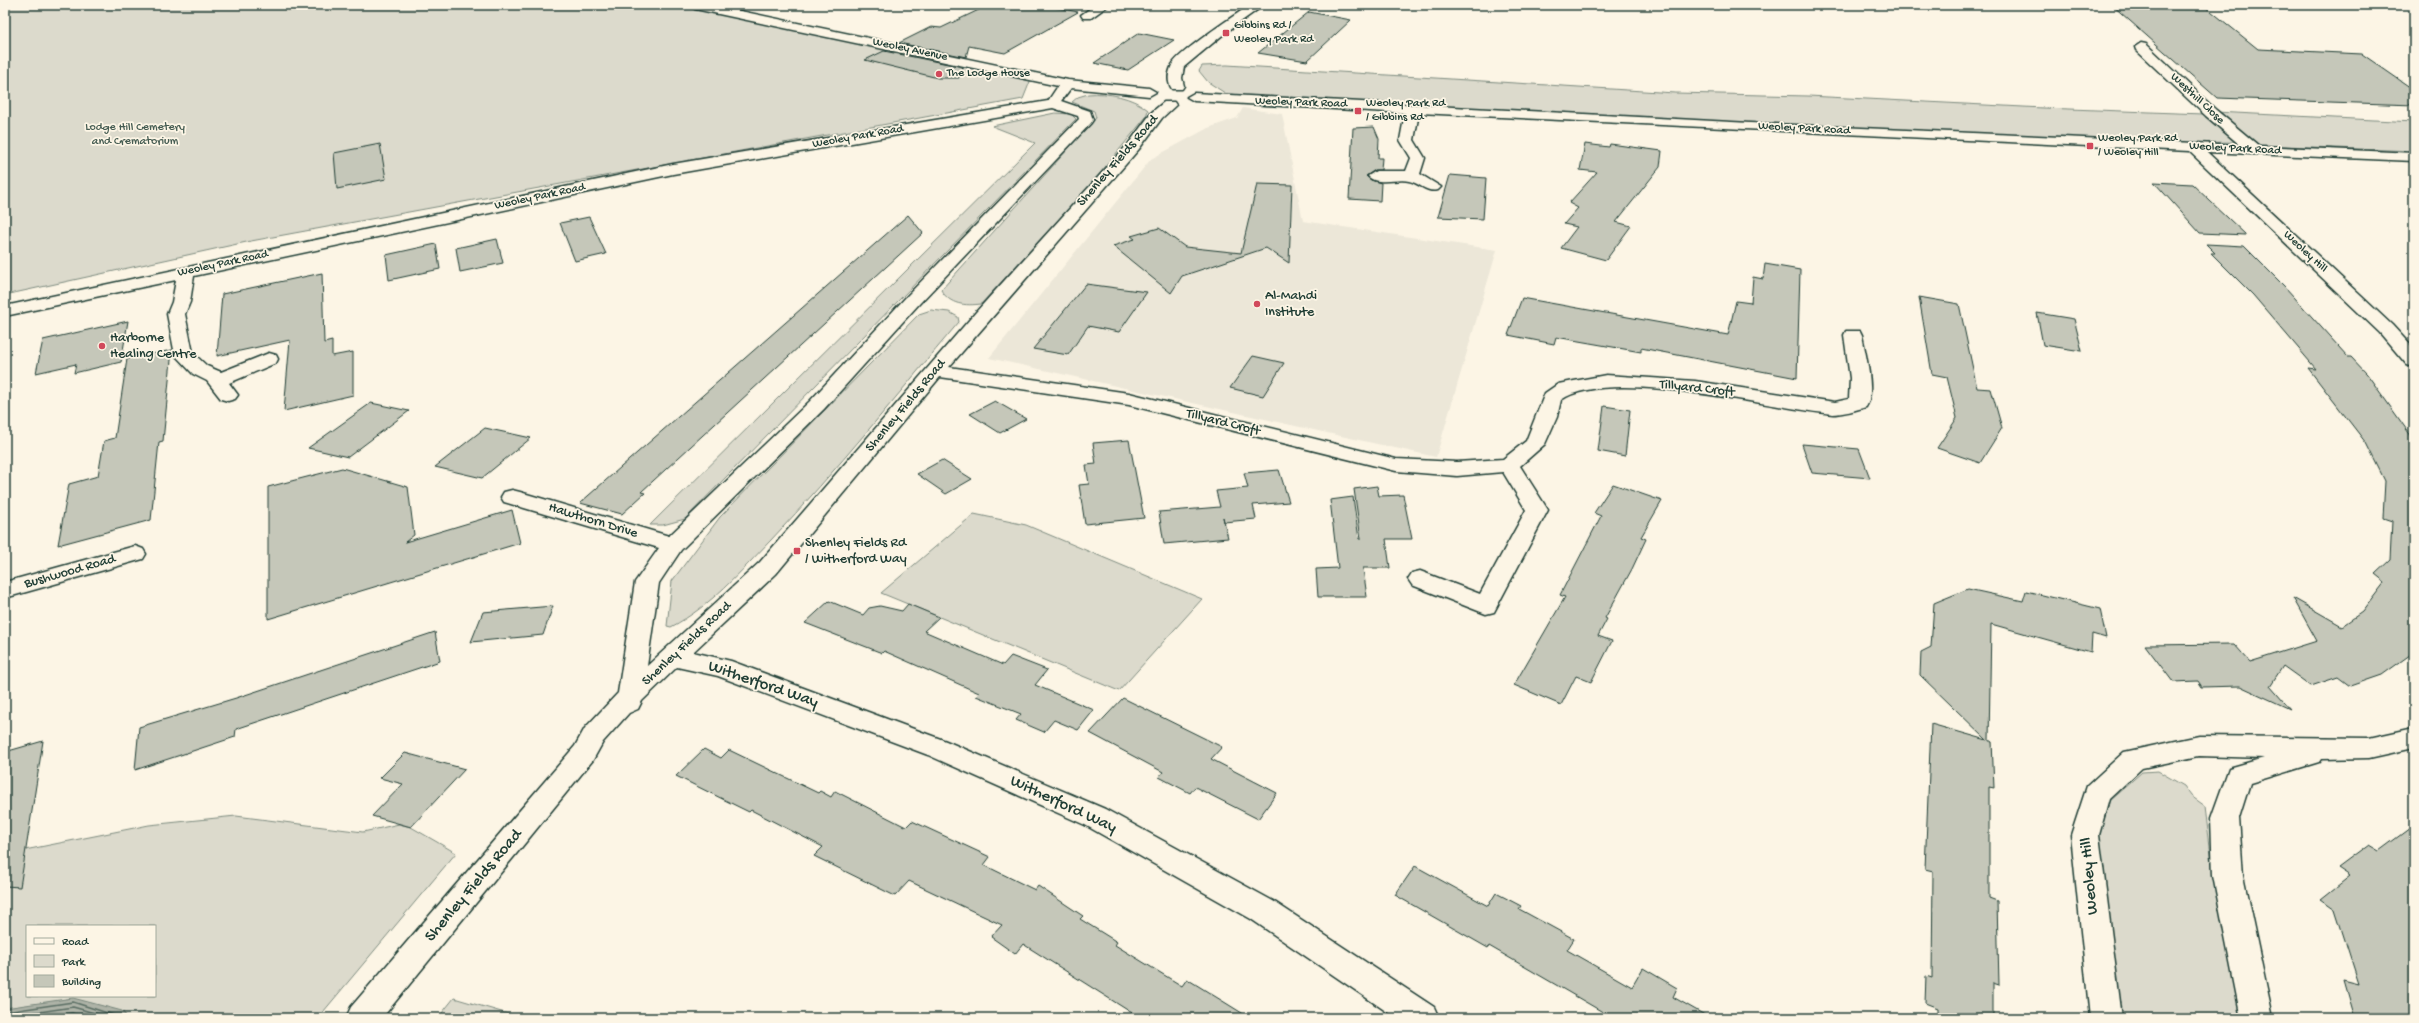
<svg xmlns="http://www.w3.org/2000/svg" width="2419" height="1023" viewBox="0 0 2419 1023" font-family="'Gochi Hand',sans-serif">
<rect width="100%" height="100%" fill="#fcf5e5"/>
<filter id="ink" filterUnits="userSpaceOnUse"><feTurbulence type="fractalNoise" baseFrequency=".025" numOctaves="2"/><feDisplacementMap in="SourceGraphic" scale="8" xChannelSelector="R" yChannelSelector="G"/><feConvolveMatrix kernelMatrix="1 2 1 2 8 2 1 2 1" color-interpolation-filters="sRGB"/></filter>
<g filter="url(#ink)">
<polygon fill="#ece7d8" points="1243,108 1282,114 1303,221 1497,250 1436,457 989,358 1151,159 1208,128 1237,118"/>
<g fill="#dcdacc" stroke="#7e8c80" fill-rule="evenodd">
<polygon points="5,5 674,5 1031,79 1023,99 251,241 5,295"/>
<polygon points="1227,65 1675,93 1808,96 2043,108 2203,114 2209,117 2235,142 2179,143 1890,130 1231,97 1208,82 1199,71 1202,66"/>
<path d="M 1088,94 C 1107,92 1133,97 1148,110 L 1146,117 L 1092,183 L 981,304 C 965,306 950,305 941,290 L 1096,118 L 1094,111 L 1072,102 L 1078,97 Z"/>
<polygon points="2215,112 2414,122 2414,151 2259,145"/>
<polygon points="1055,113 1071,114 1076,119 685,519 663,525 650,525 1035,143 992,126"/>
<path d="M 931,310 L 949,312 L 958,317 L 959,322 C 897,395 837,470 771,540 C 740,572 711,606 671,627 L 667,626 L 672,581 L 720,517 L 919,314 Z"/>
<polygon points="974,514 1026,525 1202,599 1119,691 881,593"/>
<polygon points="2158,771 2184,786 2191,796 2205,806 2213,871 2241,1018 2110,1018 2090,845 2109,801 2142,772"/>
<path d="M 236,816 L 363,832 L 399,824 L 411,827 L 456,853 L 318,1018 L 5,1018 L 5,854 L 149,825 ZM 27,926 L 155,926 L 155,996 L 27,996 Z"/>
<polygon points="454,998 522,1018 438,1018"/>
</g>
<polygon fill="#aeb3a7" stroke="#758479" points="73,998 122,1011 128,1018 5,1018 5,1008"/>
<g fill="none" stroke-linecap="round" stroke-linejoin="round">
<g stroke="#586c62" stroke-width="1.5">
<polyline points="5,1012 73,1002 123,1018"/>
<polyline points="5,1017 73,1007 112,1018"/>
<polyline points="40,1018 72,1013 89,1018"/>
</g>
</g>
<g fill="#c5c7b9" stroke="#1f3d34">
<polygon points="989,5 1043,5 1078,12 1005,53 969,46 966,57 899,43 931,27 941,28"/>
<polygon points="2112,5 2197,5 2206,7 2258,49 2362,54 2414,90 2414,105 2217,98"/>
<polygon points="1309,12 1351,20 1307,61 1258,53"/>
<polygon points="1139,33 1174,40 1128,70 1094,63"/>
<polygon points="884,51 963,67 959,78 938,78 865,60"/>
<polygon points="1374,127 1379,139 1378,158 1382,158 1381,170 1375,170 1366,176 1371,180 1381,183 1380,201 1349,199 1353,128"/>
<polygon points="380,144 386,179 337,189 334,153"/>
<polygon points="1585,144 1609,147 1610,144 1662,151 1660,167 1616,222 1631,226 1606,260 1561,248 1577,227 1564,224 1578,208 1569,203 1597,172 1580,170"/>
<polygon points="1450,175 1486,178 1483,219 1438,217"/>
<polygon points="2154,182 2192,184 2246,235 2200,233"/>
<polygon points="1257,184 1292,185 1289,263 1266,248 1182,276 1171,293 1113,246 1135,239 1131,236 1159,228 1185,247 1241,253"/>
<polygon points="908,215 923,233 641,492 645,493 622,514 580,503"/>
<polygon points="589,217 606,254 575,261 560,223"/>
<polygon points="497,239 503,263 460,272 456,248"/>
<polygon points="436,244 440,269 389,280 386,255"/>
<polygon points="2206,244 2244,246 2285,287 2348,357 2351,357 2367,374 2414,440 2414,652 2382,675 2350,686 2338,677 2311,686 2283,666 2270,686 2290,709 2240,686 2202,687 2198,681 2173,682 2145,645 2234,644 2250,662 2317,641 2293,598 2342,626 2362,612 2385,582 2375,574 2390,560 2392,521 2383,518 2385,481 2366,443 2308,368 2316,369 2253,295 2211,253 2215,253"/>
<polygon points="1765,264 1800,270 1797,378 1641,348 1641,352 1556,337 1554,344 1508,335 1522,298 1728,335 1736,301 1751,303 1753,277 1763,279"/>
<polygon points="322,273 324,343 332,341 332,356 353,352 353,395 284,411 290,340 217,356 222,294"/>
<polygon points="1086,284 1147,292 1119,332 1088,326 1068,355 1033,349"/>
<polygon points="1919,297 1959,304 1977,388 1991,389 2002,428 1980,463 1937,448 1957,418 1947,377 1932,374"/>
<polygon points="2037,313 2074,319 2082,351 2043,345"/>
<polygon points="128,321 121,362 74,373 76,364 36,373 43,340"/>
<polygon points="172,350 163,441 159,442 151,520 58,545 69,484 98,476 104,441 115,438 127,359"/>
<polygon points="1253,356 1284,363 1263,396 1230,388"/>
<polygon points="995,401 1026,419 1000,433 970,414"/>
<polygon points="371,403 409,411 348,457 308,448"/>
<polygon points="1604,406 1630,410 1625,456 1598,451"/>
<polygon points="485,428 531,438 482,478 435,467"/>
<polygon points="1129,440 1144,518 1085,524 1079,485 1089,484 1086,465 1096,464 1093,443"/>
<polygon points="1802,444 1859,449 1870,478 1812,473"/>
<polygon points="942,460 972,479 946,494 917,474"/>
<polygon points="342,468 408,487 414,535 405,542 512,510 520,543 268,619 268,487"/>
<polygon points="1279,470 1289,502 1253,505 1256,519 1224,522 1223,517 1228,538 1164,544 1159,512 1220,507 1216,491 1248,488 1244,473"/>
<polygon points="1613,484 1662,501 1641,537 1646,539 1632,569 1605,618 1607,619 1598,636 1612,641 1591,682 1576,676 1561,705 1514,685 1565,597 1560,595 1601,516 1594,513"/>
<polygon points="1377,486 1379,496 1403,495 1412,539 1386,539 1390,568 1363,568 1367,597 1318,597 1316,569 1338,568 1330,500 1353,497 1359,539 1361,539 1354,489"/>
<polygon points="1968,589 2023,601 2026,591 2100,609 2106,638 2092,634 2091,652 1991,624 1989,741 1992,741 1994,788 1989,787 1989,898 1997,901 1999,985 1993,983 1993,1018 1938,1018 1938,1008 1925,1003 1926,976 1932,978 1933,871 1925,869 1931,724 1987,740 1920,675 1921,652 1931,647 1934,603"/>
<polygon points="829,601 863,615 869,608 880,606 902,611 908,604 939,617 924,631 1003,665 1011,656 1047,670 1035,685 1094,710 1078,730 1054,720 1044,732 1016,720 1021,714 976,696 979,693 884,651 882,653 805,623"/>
<polygon points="553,606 543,635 471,642 483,612"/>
<polygon points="435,632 440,661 236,729 235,737 135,770 139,727 236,698"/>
<polygon points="1123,698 1222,747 1211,759 1277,793 1258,819 1195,787 1190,793 1159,777 1163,772 1090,733"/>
<polygon points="43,741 20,887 5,886 5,752"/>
<polygon points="704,749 721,758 729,750 818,793 820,791 831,797 835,791 906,827 912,821 990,857 984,865 1035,890 1038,886 1083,916 1080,919 1117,942 1115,945 1182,986 1187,979 1250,1018 1140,1018 1023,944 1015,954 991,937 1002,925 909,881 895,896 814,856 823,847 751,810 749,812 676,776"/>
<polygon points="405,753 465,769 411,827 372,816 403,784 380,778"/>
<polygon points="2414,825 2414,1018 2354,1018 2343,980 2359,984 2335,909 2321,899 2350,876 2338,868 2369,845 2379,851"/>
<polygon points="1415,866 1488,906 1496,893 1521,906 1519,909 1574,939 1567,950 1632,987 1643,968 1677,988 1673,997 1710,1018 1613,1018 1489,946 1488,948 1395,895"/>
</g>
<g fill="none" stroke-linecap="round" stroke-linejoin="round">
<defs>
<g id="minor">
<path d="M 689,5 L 712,5 L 1068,80 L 1149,88 L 1156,92 L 1149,96 L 1071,88 L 1061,101 L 1090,111 L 1093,120 L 1091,123 L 919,304 L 824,409 L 681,550 L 659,583 L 647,666 L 760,562 L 976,312 L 1129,143 L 1152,112 L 1164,102 L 1174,102 L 1176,105 L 1162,118 L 1139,149 L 949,367 L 1129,393 L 1396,459 L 1457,462 L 1503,459 L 1526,441 L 1545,393 L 1558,384 L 1606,375 L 1695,381 L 1835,402 L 1849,399 L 1850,378 L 1844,335 L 1846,331 L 1860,331 L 1862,335 C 1865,352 1876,392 1866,407 C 1856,410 1843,414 1833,414 C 1773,409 1609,366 1561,400 L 1557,417 L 1545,444 L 1520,466 L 1548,510 L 1494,612 L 1486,614 L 1412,585 L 1408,579 L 1412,573 L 1420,571 L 1480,594 L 1526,510 L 1503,472 L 1457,476 L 1396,471 L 1129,405 L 940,377 L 776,574 L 693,652 L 731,661 L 946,741 L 1105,809 L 1273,901 L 1434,1007 L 1439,1018 L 1396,1018 L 1251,919 L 1085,825 L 928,755 L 718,676 L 677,667 L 642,701 L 638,709 L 629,713 L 603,742 L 593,760 L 382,1018 L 346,1018 L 351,1007 L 575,746 L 585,728 L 618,693 L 635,582 L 659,548 L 504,502 L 501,497 L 504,492 L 512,490 L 520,492 L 669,536 L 810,401 L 907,296 L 1079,119 L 1078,116 L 1053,108 L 673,174 L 194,276 L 190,302 L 185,314 L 193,353 L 207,366 L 221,372 L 269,353 L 276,355 L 278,359 L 276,363 L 229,383 L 238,395 L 235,399 L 228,401 L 221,399 L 207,381 L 193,374 L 175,355 L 167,314 L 172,302 L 176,280 L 5,316 L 5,306 L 673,164 L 1048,101 L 1058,86 L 695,9 Z"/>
<polygon points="1095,5 1109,5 1091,18 1083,18 1081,15"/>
<path d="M 1250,5 L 1264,5 L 1225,33 L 1184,67 L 1182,78 L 1184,86 L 1182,89 L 1172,89 C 1167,82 1168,73 1172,65 C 1179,52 1235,15 1250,5 Z"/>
<path d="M 2141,43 L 2146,44 L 2216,110 L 2259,146 L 2414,153 L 2414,161 L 2207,152 L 2392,325 L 2414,349 L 2414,367 L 2407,365 L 2380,333 L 2189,151 L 1419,113 L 1414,140 L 1425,158 L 1420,174 L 1441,187 L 1438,190 C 1426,193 1420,183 1409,181 C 1398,178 1376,186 1368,176 L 1376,171 L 1406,171 L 1411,158 L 1400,140 L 1405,113 L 1194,101 L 1187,97 L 1194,93 L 1750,123 L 2240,145 L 2206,116 L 2136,50 L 2135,47 Z"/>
<polygon points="135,546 143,549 146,554 143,559 5,598 5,582"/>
<polygon points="2414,728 2414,748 2369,758 2321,759 2319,762 2250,783 2239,818 2243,876 2273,1018 2241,1018 2213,876 2211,818 2229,768 2264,758 2199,756 2142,768 2109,799 2099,835 2122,1018 2090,1018 2071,835 2087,786 2124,752 2199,736 2369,738"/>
</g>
</defs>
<use href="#minor" stroke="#1f3d34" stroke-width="3"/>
<use href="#minor" fill="#fcf5e5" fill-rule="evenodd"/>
</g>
</g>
<g fill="#d1495b" stroke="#fcf5e5" stroke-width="1.5">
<rect x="1222" y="29" width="8" height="8" rx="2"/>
<circle cx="939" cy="74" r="4"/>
<rect x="1354" y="107" width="8" height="8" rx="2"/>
<rect x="2086" y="142" width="8" height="8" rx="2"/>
<circle cx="1257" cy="304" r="4"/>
<circle cx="102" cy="346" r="4"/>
<rect x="793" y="547" width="8" height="8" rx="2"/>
</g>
<g text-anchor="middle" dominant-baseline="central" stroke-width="3.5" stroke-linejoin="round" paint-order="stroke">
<g font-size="12" fill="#1f3d34" stroke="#fcf5e5" text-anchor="start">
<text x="1234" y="26">Gibbins Rd /<tspan x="1234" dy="14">Weoley Park Rd</tspan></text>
<text x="947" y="74">The Lodge House</text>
<text x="1366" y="104">Weoley Park Rd<tspan x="1366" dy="14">/ Gibbins Rd</tspan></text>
<text x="2098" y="139">Weoley Park Rd<tspan x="2098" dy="14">/ Weoley Hill</tspan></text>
</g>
<g font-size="12" fill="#1f3d34" stroke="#fcf5e5">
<text transform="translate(910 50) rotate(12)">Weoley Avenue</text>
<text transform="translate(2197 99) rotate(43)">Westhill Close</text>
<text transform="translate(1301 103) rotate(2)">Weoley Park Road</text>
<text transform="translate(1804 129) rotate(3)">Weoley Park Road</text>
<text transform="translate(858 137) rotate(-10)">Weoley Park Road</text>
<text transform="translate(2235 149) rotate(3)">Weoley Park Road</text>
<text transform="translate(540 197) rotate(-12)">Weoley Park Road</text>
<text transform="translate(2305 252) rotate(43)">Weoley Hill</text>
<text transform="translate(223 264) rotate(-12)">Weoley Park Road</text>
</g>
<g font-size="12" fill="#455c52" stroke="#fcf5e5">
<text x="135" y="128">Lodge Hill Cemetery<tspan x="135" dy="14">and Crematorium</tspan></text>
</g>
<g font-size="14" fill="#1f3d34" stroke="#fcf5e5">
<text transform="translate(1118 161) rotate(-49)">Shenley Fields Road</text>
<text transform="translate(1697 389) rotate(6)">Tillyard Croft</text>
<text transform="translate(906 406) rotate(-50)">Shenley Fields Road</text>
<text transform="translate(1223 423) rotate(14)">Tillyard Croft</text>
<text transform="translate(593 521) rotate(17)">Hawthorn Drive</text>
<text transform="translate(70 572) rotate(-16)">Bushwood Road</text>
<text transform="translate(687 644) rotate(-43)">Shenley Fields Road</text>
</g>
<g font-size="14" fill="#1f3d34" stroke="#fcf5e5" text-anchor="start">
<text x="1265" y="296">Al-Mahdi<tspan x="1265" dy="16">Institute</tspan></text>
<text x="110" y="338">Harborne<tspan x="110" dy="16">Healing Centre</tspan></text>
<text x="805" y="543">Shenley Fields Rd<tspan x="805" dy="16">/ Witherford Way</tspan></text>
</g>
<g font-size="17" fill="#1f3d34" stroke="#fcf5e5">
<text transform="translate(763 685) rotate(19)">Witherford Way</text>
<text transform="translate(1063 805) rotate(25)">Witherford Way</text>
<text transform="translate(2090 876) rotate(-95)">Weoley Hill</text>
<text transform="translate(474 886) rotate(-50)">Shenley Fields Road</text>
</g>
</g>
<rect width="2419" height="1023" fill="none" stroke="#fcf5e5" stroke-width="20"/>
<rect x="10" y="10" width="2399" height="1003" fill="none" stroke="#1f3d34" stroke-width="1.5" filter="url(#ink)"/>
<rect x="26" y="925" width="130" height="72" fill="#fcf5e5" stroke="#a4ab9e"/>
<rect x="34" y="938" width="20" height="6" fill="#fcf5e5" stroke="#a4ab9e"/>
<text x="62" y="945" font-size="12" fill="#1f3d34">Road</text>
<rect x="34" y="955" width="20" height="12" fill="#dcdacc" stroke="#a4ab9e"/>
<text x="62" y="965" font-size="12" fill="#1f3d34">Park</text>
<rect x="34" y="975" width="20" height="12" fill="#c5c7b9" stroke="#a4ab9e"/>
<text x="62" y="985" font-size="12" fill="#1f3d34">Building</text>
</svg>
